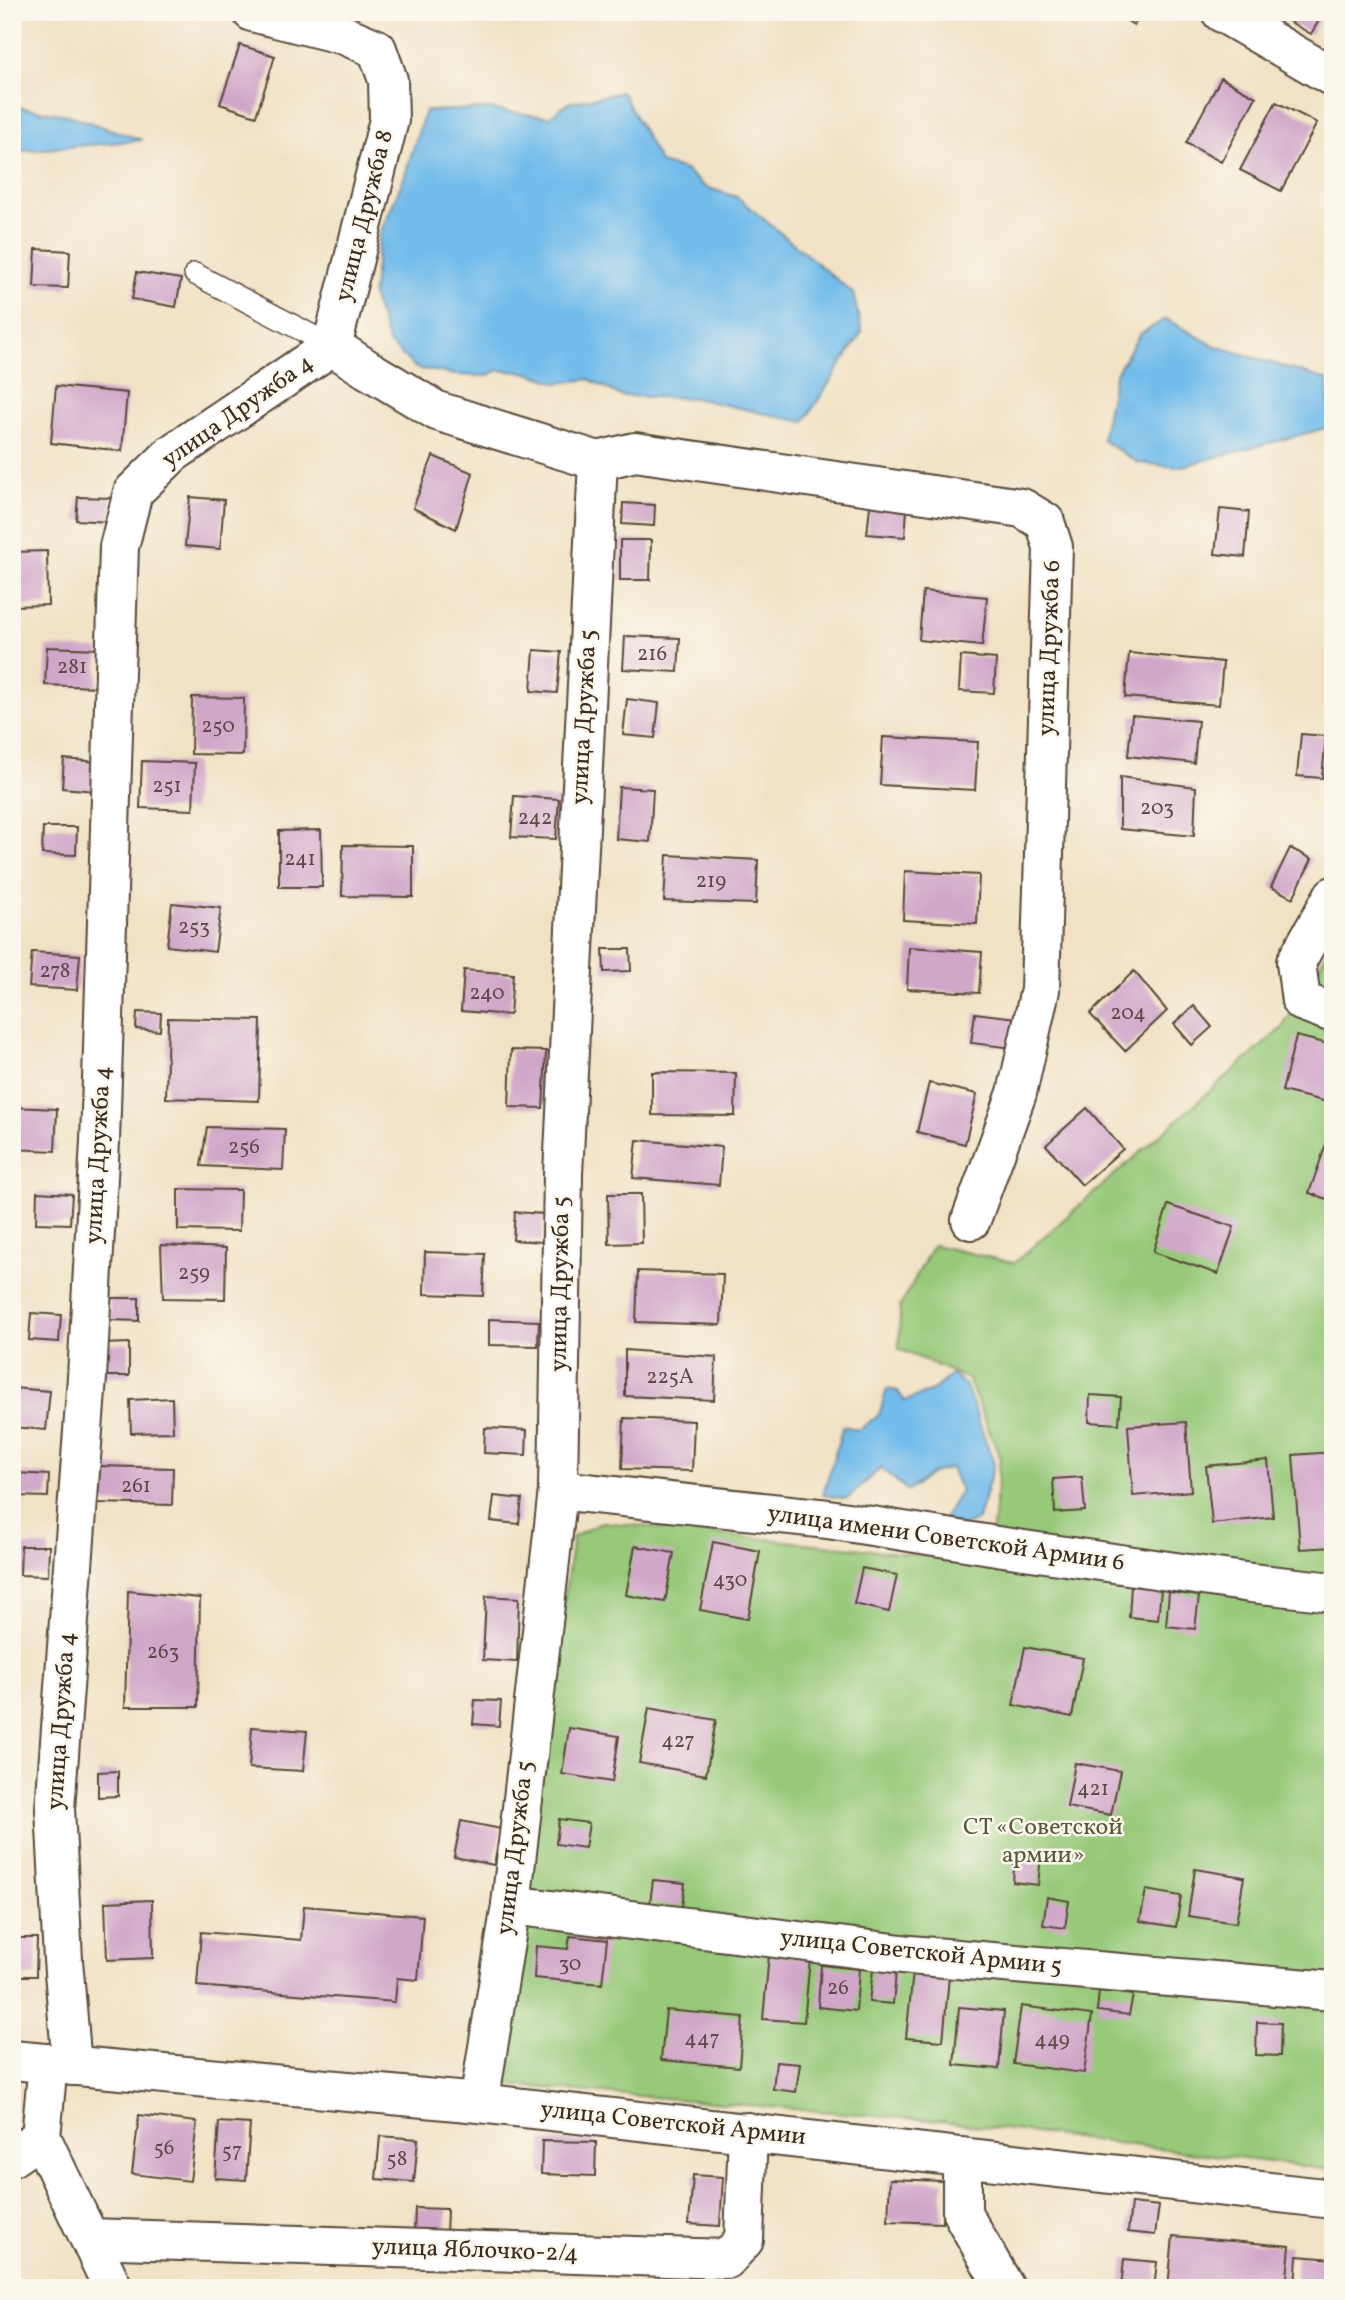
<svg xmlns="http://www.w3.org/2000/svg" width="1345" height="2300" viewBox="0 0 1345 2300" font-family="Vollkorn,serif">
<rect width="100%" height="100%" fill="#fbf7ec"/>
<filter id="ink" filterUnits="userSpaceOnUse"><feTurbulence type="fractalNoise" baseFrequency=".0143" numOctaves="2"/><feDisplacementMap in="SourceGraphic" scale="14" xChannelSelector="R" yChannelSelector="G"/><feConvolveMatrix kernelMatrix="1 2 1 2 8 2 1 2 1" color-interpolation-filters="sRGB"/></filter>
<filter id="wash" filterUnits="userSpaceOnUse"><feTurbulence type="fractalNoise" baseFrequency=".00686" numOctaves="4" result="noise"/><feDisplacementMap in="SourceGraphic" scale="28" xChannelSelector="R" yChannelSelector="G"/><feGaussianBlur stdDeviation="1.57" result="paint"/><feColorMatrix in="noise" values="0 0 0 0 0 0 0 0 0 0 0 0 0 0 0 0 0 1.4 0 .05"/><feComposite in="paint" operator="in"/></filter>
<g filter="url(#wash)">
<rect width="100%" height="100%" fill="#f1e2c5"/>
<polygon fill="#97c979" stroke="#697a4c" stroke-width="2" points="1333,940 1333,2170 939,2121 496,2084 573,1537 602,1522 978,1561 993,1529 1000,1457 968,1379 899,1349 900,1307 933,1245 1014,1263 1282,1028 1312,980"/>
<g fill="#72bceb" stroke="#567384" stroke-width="2">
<polygon points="622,92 660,163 685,170 705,187 737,197 853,293 862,332 804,422 693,398 621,396 589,379 558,383 529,373 499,370 487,376 457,375 416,368 389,343 372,295 380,234 404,178 425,111 485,109 549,117 568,103"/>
<polygon points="12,106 67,115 142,140 12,152"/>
<polygon points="1166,319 1213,345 1327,380 1330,427 1179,467 1139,463 1102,440 1115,375 1140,334"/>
<polygon points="952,1374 966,1386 994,1464 978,1519 961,1527 944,1519 961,1491 951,1468 933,1473 908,1491 881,1468 847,1499 823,1495 843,1426 859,1430 879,1415 887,1389 897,1391 905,1401 932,1391"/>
</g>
<g id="blocks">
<g fill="#d1a7c9">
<polygon points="1113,12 1142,12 1134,25"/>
<polygon points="1278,12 1324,12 1311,34 1276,14"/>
<polygon points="240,45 275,56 256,116 220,104"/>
<polygon points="1221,78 1256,97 1221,162 1186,143"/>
<polygon points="1276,102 1317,123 1281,191 1240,170"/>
<polygon points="36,249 70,251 68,288 34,287"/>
<polygon points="137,272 181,279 176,307 132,299"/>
<polygon points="56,386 127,393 122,451 51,443"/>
<polygon points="433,456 473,473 456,529 413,508"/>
<polygon points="78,497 112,498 110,522 76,520"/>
<polygon points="190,497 224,500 220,549 185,546"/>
<polygon points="623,503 655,505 654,526 622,524"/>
<polygon points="870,506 907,510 905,537 867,534"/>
<polygon points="1220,509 1249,512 1245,557 1215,554"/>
<polygon points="620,540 651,540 650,580 620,580"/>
<polygon points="47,551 48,605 12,606 12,552"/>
<polygon points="923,591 987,597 982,646 919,640"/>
<polygon points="625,636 680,638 678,672 623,669"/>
<polygon points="47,647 99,649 97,687 45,685"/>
<polygon points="534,650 561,652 557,693 531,691"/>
<polygon points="1129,653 1223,662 1219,705 1125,697"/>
<polygon points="961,656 996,659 994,693 959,691"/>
<polygon points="192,697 244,698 243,755 191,754"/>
<polygon points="627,699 659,703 655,738 623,735"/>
<polygon points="1132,715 1198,721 1194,763 1128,756"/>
<polygon points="1301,734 1326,736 1322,778 1297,776"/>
<polygon points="883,737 978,742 975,790 880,785"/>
<polygon points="64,759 98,762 96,791 62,788"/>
<polygon points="142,761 195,763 193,810 140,808"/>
<polygon points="1120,777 1196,787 1194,836 1120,829"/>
<polygon points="619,787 653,789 650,842 616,839"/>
<polygon points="514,796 559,799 556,839 511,837"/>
<polygon points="43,827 77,827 76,855 42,854"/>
<polygon points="321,830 322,887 279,887 279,831"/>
<polygon points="343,845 413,846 413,897 342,896"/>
<polygon points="1290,848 1312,859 1293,898 1271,887"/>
<polygon points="667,855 758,860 756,904 664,901"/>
<polygon points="905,871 979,875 977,924 903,920"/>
<polygon points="172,903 221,908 215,952 167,946"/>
<polygon points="909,947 982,952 979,993 907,989"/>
<polygon points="603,949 630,949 631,971 604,972"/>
<polygon points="32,952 80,955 77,990 29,987"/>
<polygon points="464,970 513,974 510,1015 461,1011"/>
<polygon points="1134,971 1167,1011 1125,1051 1090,1014"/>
<polygon points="1194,1006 1212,1027 1192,1045 1174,1024"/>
<polygon points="137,1012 161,1013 160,1031 136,1029"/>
<polygon points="975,1013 1017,1018 1013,1048 971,1043"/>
<polygon points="168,1018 261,1020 259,1101 166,1098"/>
<polygon points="1296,1036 1333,1045 1333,1079 1327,1102 1282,1091"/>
<polygon points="511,1050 546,1051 543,1108 509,1107"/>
<polygon points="652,1072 736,1073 735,1116 652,1115"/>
<polygon points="929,1083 977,1094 965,1144 917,1132"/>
<polygon points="12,1107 57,1109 55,1151 12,1149"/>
<polygon points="1087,1108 1123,1149 1082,1185 1046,1145"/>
<polygon points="1333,1124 1333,1201 1309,1193"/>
<polygon points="207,1127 285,1129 283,1170 201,1166"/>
<polygon points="637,1140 722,1147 719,1185 633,1178"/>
<polygon points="178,1189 240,1190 239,1231 178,1230"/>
<polygon points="37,1192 72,1194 70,1224 36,1223"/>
<polygon points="608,1194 641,1194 642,1243 609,1244"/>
<polygon points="1168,1205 1234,1227 1218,1274 1153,1252"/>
<polygon points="515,1212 544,1214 542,1242 513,1240"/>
<polygon points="161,1245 226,1248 225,1299 163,1298"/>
<polygon points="425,1252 485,1254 483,1296 424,1294"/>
<polygon points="638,1271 723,1274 721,1325 636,1322"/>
<polygon points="110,1298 139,1298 139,1321 110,1320"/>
<polygon points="31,1313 61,1315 59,1342 29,1340"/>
<polygon points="489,1319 539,1321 538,1346 489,1345"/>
<polygon points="129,1343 129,1376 104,1376 104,1344"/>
<polygon points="625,1350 716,1357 714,1400 625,1396"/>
<polygon points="12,1388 50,1391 46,1430 12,1427"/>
<polygon points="1090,1395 1121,1397 1119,1424 1089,1422"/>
<polygon points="172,1398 173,1432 131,1433 130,1400"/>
<polygon points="624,1418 694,1421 692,1471 622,1469"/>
<polygon points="1186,1422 1191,1491 1133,1496 1128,1426"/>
<polygon points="485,1428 527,1430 526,1455 484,1453"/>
<polygon points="1333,1452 1333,1547 1300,1549 1293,1455"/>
<polygon points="1268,1460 1273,1517 1212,1524 1206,1466"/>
<polygon points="99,1466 173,1468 172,1505 98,1503"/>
<polygon points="15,1473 49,1475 48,1497 14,1496"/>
<polygon points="1082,1477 1085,1511 1055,1513 1053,1479"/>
<polygon points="494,1496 522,1499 519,1524 491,1521"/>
<polygon points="713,1542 760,1551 748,1619 700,1610"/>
<polygon points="21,1546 49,1546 48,1576 20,1575"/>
<polygon points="635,1546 674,1553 665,1602 626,1595"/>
<polygon points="862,1568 897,1575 889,1612 854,1604"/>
<polygon points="1131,1586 1161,1589 1158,1620 1129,1617"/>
<polygon points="128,1591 200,1598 198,1707 125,1707"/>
<polygon points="1169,1592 1199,1596 1195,1629 1166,1626"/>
<polygon points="486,1596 519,1598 517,1662 483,1660"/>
<polygon points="1025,1647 1083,1658 1072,1717 1013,1705"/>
<polygon points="475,1700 501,1701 499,1726 473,1724"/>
<polygon points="649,1708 716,1720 706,1775 639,1763"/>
<polygon points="252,1727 307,1731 303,1771 249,1768"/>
<polygon points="569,1728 619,1736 612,1782 562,1774"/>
<polygon points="1075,1763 1120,1771 1111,1815 1067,1807"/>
<polygon points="118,1771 118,1796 98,1797 98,1772"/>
<polygon points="559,1819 589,1823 585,1848 556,1844"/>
<polygon points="461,1821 501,1829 494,1865 454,1857"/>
<polygon points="1015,1853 1041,1856 1038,1885 1013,1882"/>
<polygon points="1195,1869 1244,1877 1236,1923 1188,1916"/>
<polygon points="653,1880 685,1883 682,1907 650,1903"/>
<polygon points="1146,1890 1181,1896 1176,1927 1140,1921"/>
<polygon points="1047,1897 1069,1901 1065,1928 1043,1925"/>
<polygon points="152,1900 153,1958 107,1960 105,1902"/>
<polygon points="304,1906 423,1916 418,1980 397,1978 395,2002 197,1986 201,1932 301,1940"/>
<polygon points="570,1936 607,1940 602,1984 534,1978 536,1946 568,1949"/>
<polygon points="12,1938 37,1938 36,1976 12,1976"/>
<polygon points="769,1955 810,1959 804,2022 763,2019"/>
<polygon points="821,1965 859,1969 856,2011 818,2007"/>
<polygon points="873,1970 896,1973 893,2004 869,2002"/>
<polygon points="913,1972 949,1976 943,2041 906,2038"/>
<polygon points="1099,1991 1133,1995 1129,2015 1097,2011"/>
<polygon points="1021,2006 1092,2015 1084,2073 1013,2064"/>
<polygon points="959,2007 1004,2011 999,2069 954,2065"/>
<polygon points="666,2010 743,2017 739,2067 661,2060"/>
<polygon points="1257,2022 1281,2023 1280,2056 1256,2055"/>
<polygon points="776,2062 800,2064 796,2092 773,2089"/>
<polygon points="139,2115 197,2122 190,2181 132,2174"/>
<polygon points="219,2122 250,2124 246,2180 215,2178"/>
<polygon points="380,2136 418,2139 414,2182 376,2179"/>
<polygon points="542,2141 596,2142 595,2176 541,2174"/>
<polygon points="693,2175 723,2177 720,2226 689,2224"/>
<polygon points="890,2179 943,2181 942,2223 888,2221"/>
<polygon points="1131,2203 1159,2206 1155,2235 1128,2232"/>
<polygon points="415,2208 447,2209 446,2236 414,2235"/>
<polygon points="1173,2236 1290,2246 1286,2288 1168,2288"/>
<polygon points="1297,2256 1333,2259 1333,2288 1295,2288"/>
<polygon points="1124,2259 1157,2262 1154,2288 1121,2288"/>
</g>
</g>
</g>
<g filter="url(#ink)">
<use href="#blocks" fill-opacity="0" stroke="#564637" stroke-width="2"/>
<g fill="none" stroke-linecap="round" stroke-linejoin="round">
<defs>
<polyline id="lane" points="195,274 332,346"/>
<g id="street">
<polyline points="252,12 344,35 377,49 388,80 389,120 332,346"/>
<polyline points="1221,12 1333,77"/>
<polyline points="332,346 367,369 437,411 598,461"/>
<polyline points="598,461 635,452 1022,508 1045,522 1053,547 1040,990 1017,1093 971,1220"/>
<polyline points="1333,896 1296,962 1301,1001 1333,1013"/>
<polyline points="558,1490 828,1519 997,1546 1251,1583 1333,1592"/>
<polyline points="511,1905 910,1955 1333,1991"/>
<polyline points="12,2060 479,2103 1333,2199"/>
<polyline points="72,2066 63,1960 55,1809 87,1377 100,1141 119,547 133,492 173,453 332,346"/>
<polyline points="479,2103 511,1905 558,1490 563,1174 598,461"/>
<polyline points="41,2137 113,2288"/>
<polyline points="12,2157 41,2137 48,2063"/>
<polyline points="962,2157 962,2213 1005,2288"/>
<polyline points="90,2238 727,2259 744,2240 748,2132"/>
</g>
</defs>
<use href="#lane" stroke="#564637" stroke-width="24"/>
<use href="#street" stroke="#564637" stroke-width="42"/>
<use href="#lane" stroke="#fff" stroke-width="21"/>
<use href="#street" stroke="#fff" stroke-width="38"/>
</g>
</g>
<g text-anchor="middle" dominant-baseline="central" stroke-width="5" stroke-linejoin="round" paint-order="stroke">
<g font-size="21" fill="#604949">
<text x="652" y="654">216</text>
<text x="72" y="667">281</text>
<text x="218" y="726">250</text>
<text x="167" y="786">251</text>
<text x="1157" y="808">203</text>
<text x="535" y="818">242</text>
<text x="300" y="859">241</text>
<text x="711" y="881">219</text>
<text x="194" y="927">253</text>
<text x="55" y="971">278</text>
<text x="487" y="993">240</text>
<text x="1128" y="1013">204</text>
<text x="244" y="1147">256</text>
<text x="194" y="1273">259</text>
<text x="670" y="1377">225А</text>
<text x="136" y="1486">261</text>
<text x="730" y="1580">430</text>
<text x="163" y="1652">263</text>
<text x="678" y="1741">427</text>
<text x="1093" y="1789">421</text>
<text x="570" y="1964">30</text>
<text x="838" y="1988">26</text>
<text x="702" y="2039">447</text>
<text x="1052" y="2040">449</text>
<text x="164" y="2148">56</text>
<text x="232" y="2151">57</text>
<text x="397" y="2159">58</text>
</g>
<g font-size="24" fill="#3b2a1e" stroke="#fbf7ec">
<text transform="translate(365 216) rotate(-76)">улица Дружба 8</text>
<text transform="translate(238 412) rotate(-35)">улица Дружба 4</text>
<text transform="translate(1050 648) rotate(-88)">улица Дружба 6</text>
<text transform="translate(585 717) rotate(-87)">улица Дружба 5</text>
<text transform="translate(99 1155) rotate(-87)">улица Дружба 4</text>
<text transform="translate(561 1284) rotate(-89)">улица Дружба 5</text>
<text transform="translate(946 1539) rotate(8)">улица имени Советской Армии 6</text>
<text transform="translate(62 1721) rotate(-86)">улица Дружба 4</text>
<text transform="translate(516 1848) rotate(-83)">улица Дружба 5</text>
<text transform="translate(921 1953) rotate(6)">улица Советской Армии 5</text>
<text transform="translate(673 2124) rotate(6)">улица Советской Армии</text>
<text transform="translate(475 2251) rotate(2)">улица Яблочко-2/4</text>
</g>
<g font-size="24" fill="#575a39" stroke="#fbf7ec">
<text x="1043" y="1828">СТ «Советской<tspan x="1043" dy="28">армии»</tspan></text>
</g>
</g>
<rect width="1345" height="2300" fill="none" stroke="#fbf7ec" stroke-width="42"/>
</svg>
